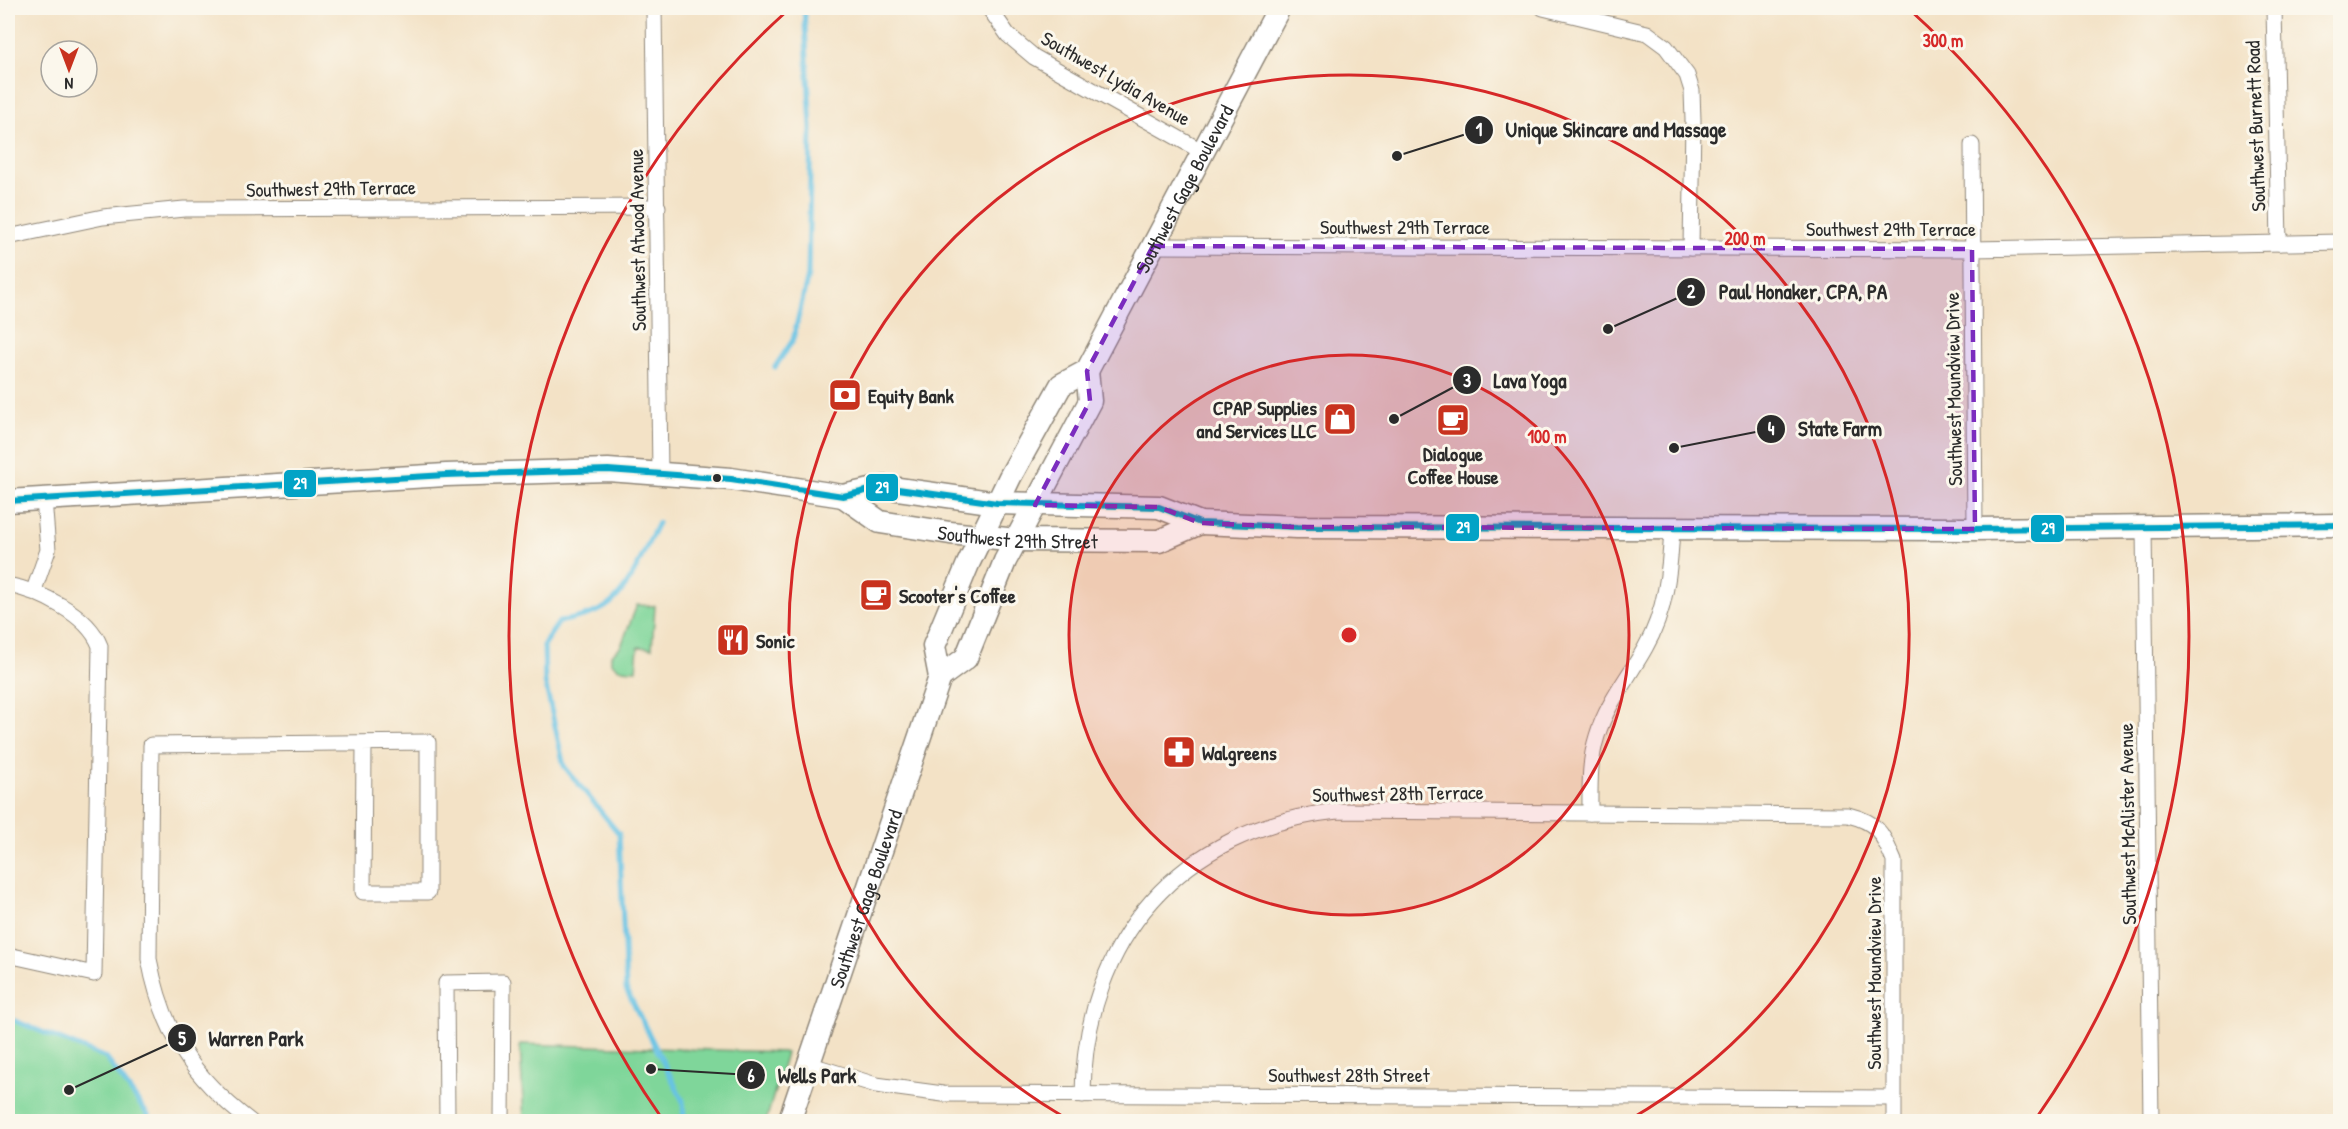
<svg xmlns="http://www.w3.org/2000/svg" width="2348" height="1129" viewBox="0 0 2348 1129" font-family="'Patrick Hand',sans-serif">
<rect width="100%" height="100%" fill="#fbf7ec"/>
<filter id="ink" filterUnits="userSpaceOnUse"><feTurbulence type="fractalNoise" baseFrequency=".0167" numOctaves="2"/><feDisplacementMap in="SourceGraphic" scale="12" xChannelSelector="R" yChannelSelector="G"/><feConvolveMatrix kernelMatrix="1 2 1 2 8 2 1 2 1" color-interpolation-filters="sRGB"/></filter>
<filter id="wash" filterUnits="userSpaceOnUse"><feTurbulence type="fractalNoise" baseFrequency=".008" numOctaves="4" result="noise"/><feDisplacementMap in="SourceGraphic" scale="24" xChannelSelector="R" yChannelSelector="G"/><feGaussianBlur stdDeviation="1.35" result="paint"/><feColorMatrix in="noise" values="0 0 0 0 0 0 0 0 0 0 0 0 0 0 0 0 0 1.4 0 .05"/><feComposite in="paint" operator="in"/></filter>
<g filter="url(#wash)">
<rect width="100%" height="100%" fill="#f3e2c6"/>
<g fill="#7fd69a" stroke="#558062" stroke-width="1.5">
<polygon points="637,605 655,606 652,648 638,647 636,670 619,669 611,662 611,655 621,646"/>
<polygon points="8,1018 106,1058 153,1121 8,1121"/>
<polygon points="520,1044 783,1052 786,1053 766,1121 524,1122"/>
</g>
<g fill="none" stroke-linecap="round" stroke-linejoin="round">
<g stroke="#66c2e4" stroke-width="5">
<polyline points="775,367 793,340 808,275 811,128 804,8"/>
<path d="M 658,523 C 645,548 634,580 614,600 C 601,614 576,618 559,622 L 544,644 L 545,682 L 564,766 L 619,834 L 626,989 L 683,1101 L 684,1122"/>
<polyline points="8,1018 106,1058 153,1122"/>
</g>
</g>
</g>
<g filter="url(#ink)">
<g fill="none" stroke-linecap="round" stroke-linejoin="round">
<defs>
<g id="street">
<polyline points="654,8 660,473"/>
<polyline points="989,8 1008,35 1034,57 1203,152"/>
<polyline points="1543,8 1647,33 1666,47 1687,75 1692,91 1693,120 1691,248"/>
<polyline points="2274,8 2279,243"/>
<polyline points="1972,145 1975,529"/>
<polyline points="8,237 103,217 184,209 658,207"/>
<polyline points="1153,246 1972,249 2340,242"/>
<polyline points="2144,527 2151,1122"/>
<path d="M 8,585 C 39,591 88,614 100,646 L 94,974 L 8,955"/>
<polyline points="34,590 48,550 44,499"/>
<path d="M 1590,813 C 1590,787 1589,761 1597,736 C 1607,703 1629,677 1645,648 C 1666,612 1670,569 1672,528"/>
<polyline points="808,1064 876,1085 943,1094 1893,1098"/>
<path d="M 1083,1095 C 1084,939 1181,828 1337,811 L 1848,815 C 1880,823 1882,834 1894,861 L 1894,1122"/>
<path d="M 251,1122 C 192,1077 163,1033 149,959 L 151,745 L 428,742 L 428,892 L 363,892 L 364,744"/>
<polyline points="447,1122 446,983 503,982 502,1122"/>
</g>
<g id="secondary">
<path id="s1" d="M 843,496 L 880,522 L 950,533 L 1016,540 L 1159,541 L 1200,523"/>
<polyline points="8,501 446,475 608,470 731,479 843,496 884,487 997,503 1159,507 1200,523 1297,527 1975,529 2340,525"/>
<polyline points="940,677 966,658 1005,561 1090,401 1087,371"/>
<path id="s2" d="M 789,1122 L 940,677 L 934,646 L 968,564 L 1010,477 L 1061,385 L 1087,371 L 1279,8"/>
</g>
</defs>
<use href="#street" stroke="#8f8678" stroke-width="17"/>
<use href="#secondary" stroke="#8f8678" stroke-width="25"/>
<use href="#street" stroke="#fff" stroke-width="15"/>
<use href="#secondary" stroke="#fff" stroke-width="22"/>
<defs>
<polyline id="bus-1" points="8,501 446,475 608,470 731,479 843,496 884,487 997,503 1159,507 1200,523 1297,527 1975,529 2340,525"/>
</defs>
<use href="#bus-1" stroke="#fbf7ec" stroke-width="10"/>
<use href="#bus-1" stroke="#02a3c6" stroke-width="6"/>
</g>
</g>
<path fill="#7b2cbf" fill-opacity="0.2" stroke="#7b2cbf" stroke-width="4.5" stroke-dasharray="12 8" stroke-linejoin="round" d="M 1153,246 L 1972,249 L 1975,529 L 1297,527 L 1200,523 L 1159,507 L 1035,505 L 1090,401 L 1087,371 Z"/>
<circle cx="1349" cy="635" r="280" fill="#d62828" fill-opacity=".12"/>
<g fill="none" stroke="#d62828" stroke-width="3">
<circle cx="1349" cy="635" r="280"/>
<path d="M1069 1120A560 560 0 1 1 1629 1120"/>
<path d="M661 1117A840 840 0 0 1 787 11M1911 11A840 840 0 0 1 2037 1117"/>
</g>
<defs>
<symbol id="bank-square" viewBox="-11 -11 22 22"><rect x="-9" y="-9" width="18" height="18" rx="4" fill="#c8321e" stroke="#fbf7ec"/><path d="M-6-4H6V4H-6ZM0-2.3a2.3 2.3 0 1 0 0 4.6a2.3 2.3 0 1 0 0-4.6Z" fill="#fff"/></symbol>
<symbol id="shop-square" viewBox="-11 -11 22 22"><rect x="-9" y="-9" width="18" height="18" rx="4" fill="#c8321e" stroke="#fbf7ec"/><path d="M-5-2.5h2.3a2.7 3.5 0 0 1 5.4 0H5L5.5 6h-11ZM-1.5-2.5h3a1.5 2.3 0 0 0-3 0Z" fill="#fff"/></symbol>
<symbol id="cafe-square" viewBox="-11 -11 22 22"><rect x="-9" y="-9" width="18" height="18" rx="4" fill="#c8321e" stroke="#fbf7ec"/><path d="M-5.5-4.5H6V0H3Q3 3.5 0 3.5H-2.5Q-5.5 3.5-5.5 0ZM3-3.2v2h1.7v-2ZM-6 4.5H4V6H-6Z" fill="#fff"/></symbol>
<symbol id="restaurant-square" viewBox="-11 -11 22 22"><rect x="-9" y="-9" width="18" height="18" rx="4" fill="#c8321e" stroke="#fbf7ec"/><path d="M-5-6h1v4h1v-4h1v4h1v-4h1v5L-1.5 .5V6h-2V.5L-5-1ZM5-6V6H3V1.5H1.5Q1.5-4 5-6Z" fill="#fff"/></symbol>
<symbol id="pharmacy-square" viewBox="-11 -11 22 22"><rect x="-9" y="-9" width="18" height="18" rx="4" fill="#c8321e" stroke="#fbf7ec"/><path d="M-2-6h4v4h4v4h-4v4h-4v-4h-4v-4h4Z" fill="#fff"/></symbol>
</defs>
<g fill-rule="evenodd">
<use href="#bank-square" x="826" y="376" width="38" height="38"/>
<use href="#shop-square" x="1321" y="400" width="38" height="38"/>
<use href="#cafe-square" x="1434" y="401" width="38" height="38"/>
<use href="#cafe-square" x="857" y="576" width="38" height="38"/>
<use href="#restaurant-square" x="714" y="621" width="38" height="38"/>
<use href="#pharmacy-square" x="1160" y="733" width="38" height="38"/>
</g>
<circle fill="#2b2b2b" stroke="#fbf7ec" stroke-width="2" cx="717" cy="478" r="5"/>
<g text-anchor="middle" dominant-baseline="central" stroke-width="6" stroke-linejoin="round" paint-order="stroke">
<g font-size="20" fill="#2b2b2b" stroke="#fbf7ec">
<text transform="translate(1116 78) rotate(30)">Southwest Lydia Avenue</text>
<text transform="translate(2255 126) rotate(-92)">Southwest Burnett Road</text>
<text transform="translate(331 188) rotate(-1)">Southwest 29th Terrace</text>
<text stroke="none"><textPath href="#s2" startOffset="1028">Southwest Gage Boulevard</textPath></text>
<text x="1405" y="226">Southwest 29th Terrace</text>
<text x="1891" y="228">Southwest 29th Terrace</text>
<text transform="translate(637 240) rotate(-91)">Southwest Atwood Avenue</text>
<text transform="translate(1953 389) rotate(-91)">Southwest Moundview Drive</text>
<text stroke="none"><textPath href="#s1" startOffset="184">Southwest 29th Street</textPath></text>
<text transform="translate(1398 793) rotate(-1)">Southwest 28th Terrace</text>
<text transform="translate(2127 824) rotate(-91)">Southwest McAlister Avenue</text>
<text stroke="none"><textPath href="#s2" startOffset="236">Southwest Gage Boulevard</textPath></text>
<text transform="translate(1873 973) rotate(-90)">Southwest Moundview Drive</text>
<text x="1349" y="1074">Southwest 28th Street</text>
</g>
<g font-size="20" font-weight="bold" fill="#2b2b2b" stroke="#fbf7ec" text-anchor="start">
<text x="868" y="395">Equity Bank</text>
<text x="1317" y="407" text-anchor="end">CPAP Supplies<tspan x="1317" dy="23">and Services LLC</tspan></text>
<text x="1453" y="453" text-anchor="middle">Dialogue<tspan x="1453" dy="23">Coffee House</tspan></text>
<text x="899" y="595">Scooter's Coffee</text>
<text x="756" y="640">Sonic</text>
<text x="1202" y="752">Walgreens</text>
</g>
</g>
<circle cx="1349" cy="635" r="9" fill="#d62828" stroke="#fbf7ec" stroke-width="3"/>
<g font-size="18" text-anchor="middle" font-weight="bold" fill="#d62828" stroke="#fbf7ec" stroke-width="6" stroke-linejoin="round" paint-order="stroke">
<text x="1943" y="47">300 m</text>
<text x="1745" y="245">200 m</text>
<text x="1547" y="443">100 m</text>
</g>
<path fill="none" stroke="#2b2b2b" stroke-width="2" d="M1397 156L1479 130M1608 329L1691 292M1394 419L1467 380M1674 448L1771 429M69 1090L182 1038M651 1069L751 1075"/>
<g fill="#2b2b2b" stroke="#fbf7ec" stroke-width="2">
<circle cx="1397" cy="156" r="6"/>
<circle cx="1608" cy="329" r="6"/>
<circle cx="1394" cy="419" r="6"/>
<circle cx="1674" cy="448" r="6"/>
<circle cx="69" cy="1090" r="6"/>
<circle cx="651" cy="1069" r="6"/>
<circle cx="1479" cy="130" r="15"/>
<circle cx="1691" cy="292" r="15"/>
<circle cx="1467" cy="380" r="15"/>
<circle cx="1771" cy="429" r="15"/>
<circle cx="182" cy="1038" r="15"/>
<circle cx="751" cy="1075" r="15"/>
</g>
<g font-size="18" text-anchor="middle" font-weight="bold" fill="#fff">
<text x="1479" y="136">1</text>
<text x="1691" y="298">2</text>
<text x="1467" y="387">3</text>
<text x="1771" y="435">4</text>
<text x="182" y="1045">5</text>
<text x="751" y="1082">6</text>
</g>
<g font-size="21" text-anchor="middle" font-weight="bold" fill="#2b2b2b" stroke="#fbf7ec" stroke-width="6" stroke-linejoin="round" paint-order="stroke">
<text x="1616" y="137">Unique Skincare and Massage</text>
<text x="1803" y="299">Paul Honaker, CPA, PA</text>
<text x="1530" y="388">Lava Yoga</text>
<text x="1840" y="436">State Farm</text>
<text x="256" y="1046">Warren Park</text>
<text x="817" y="1083">Wells Park</text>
</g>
<g stroke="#fbf7ec" stroke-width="2">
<rect x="283" y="469" width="34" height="29" rx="6" fill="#02a3c6"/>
<rect x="865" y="473" width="34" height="29" rx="6" fill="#02a3c6"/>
<rect x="1445" y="513" width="35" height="29" rx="6" fill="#02a3c6"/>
<rect x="2030" y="514" width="35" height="29" rx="6" fill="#02a3c6"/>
</g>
<g font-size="16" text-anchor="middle" font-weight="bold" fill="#fff">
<text x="300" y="489">29</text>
<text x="882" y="493">29</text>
<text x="1463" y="533">29</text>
<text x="2048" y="534">29</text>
</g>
<rect width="2348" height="1129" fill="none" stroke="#fbf7ec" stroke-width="30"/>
<g transform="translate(69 69) rotate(180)"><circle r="28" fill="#fbf7ec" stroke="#a8a59f" stroke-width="1.5"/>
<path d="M0-4.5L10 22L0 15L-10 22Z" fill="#c8321e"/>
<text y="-9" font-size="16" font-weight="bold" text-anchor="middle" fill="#2b2b2b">N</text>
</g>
</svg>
